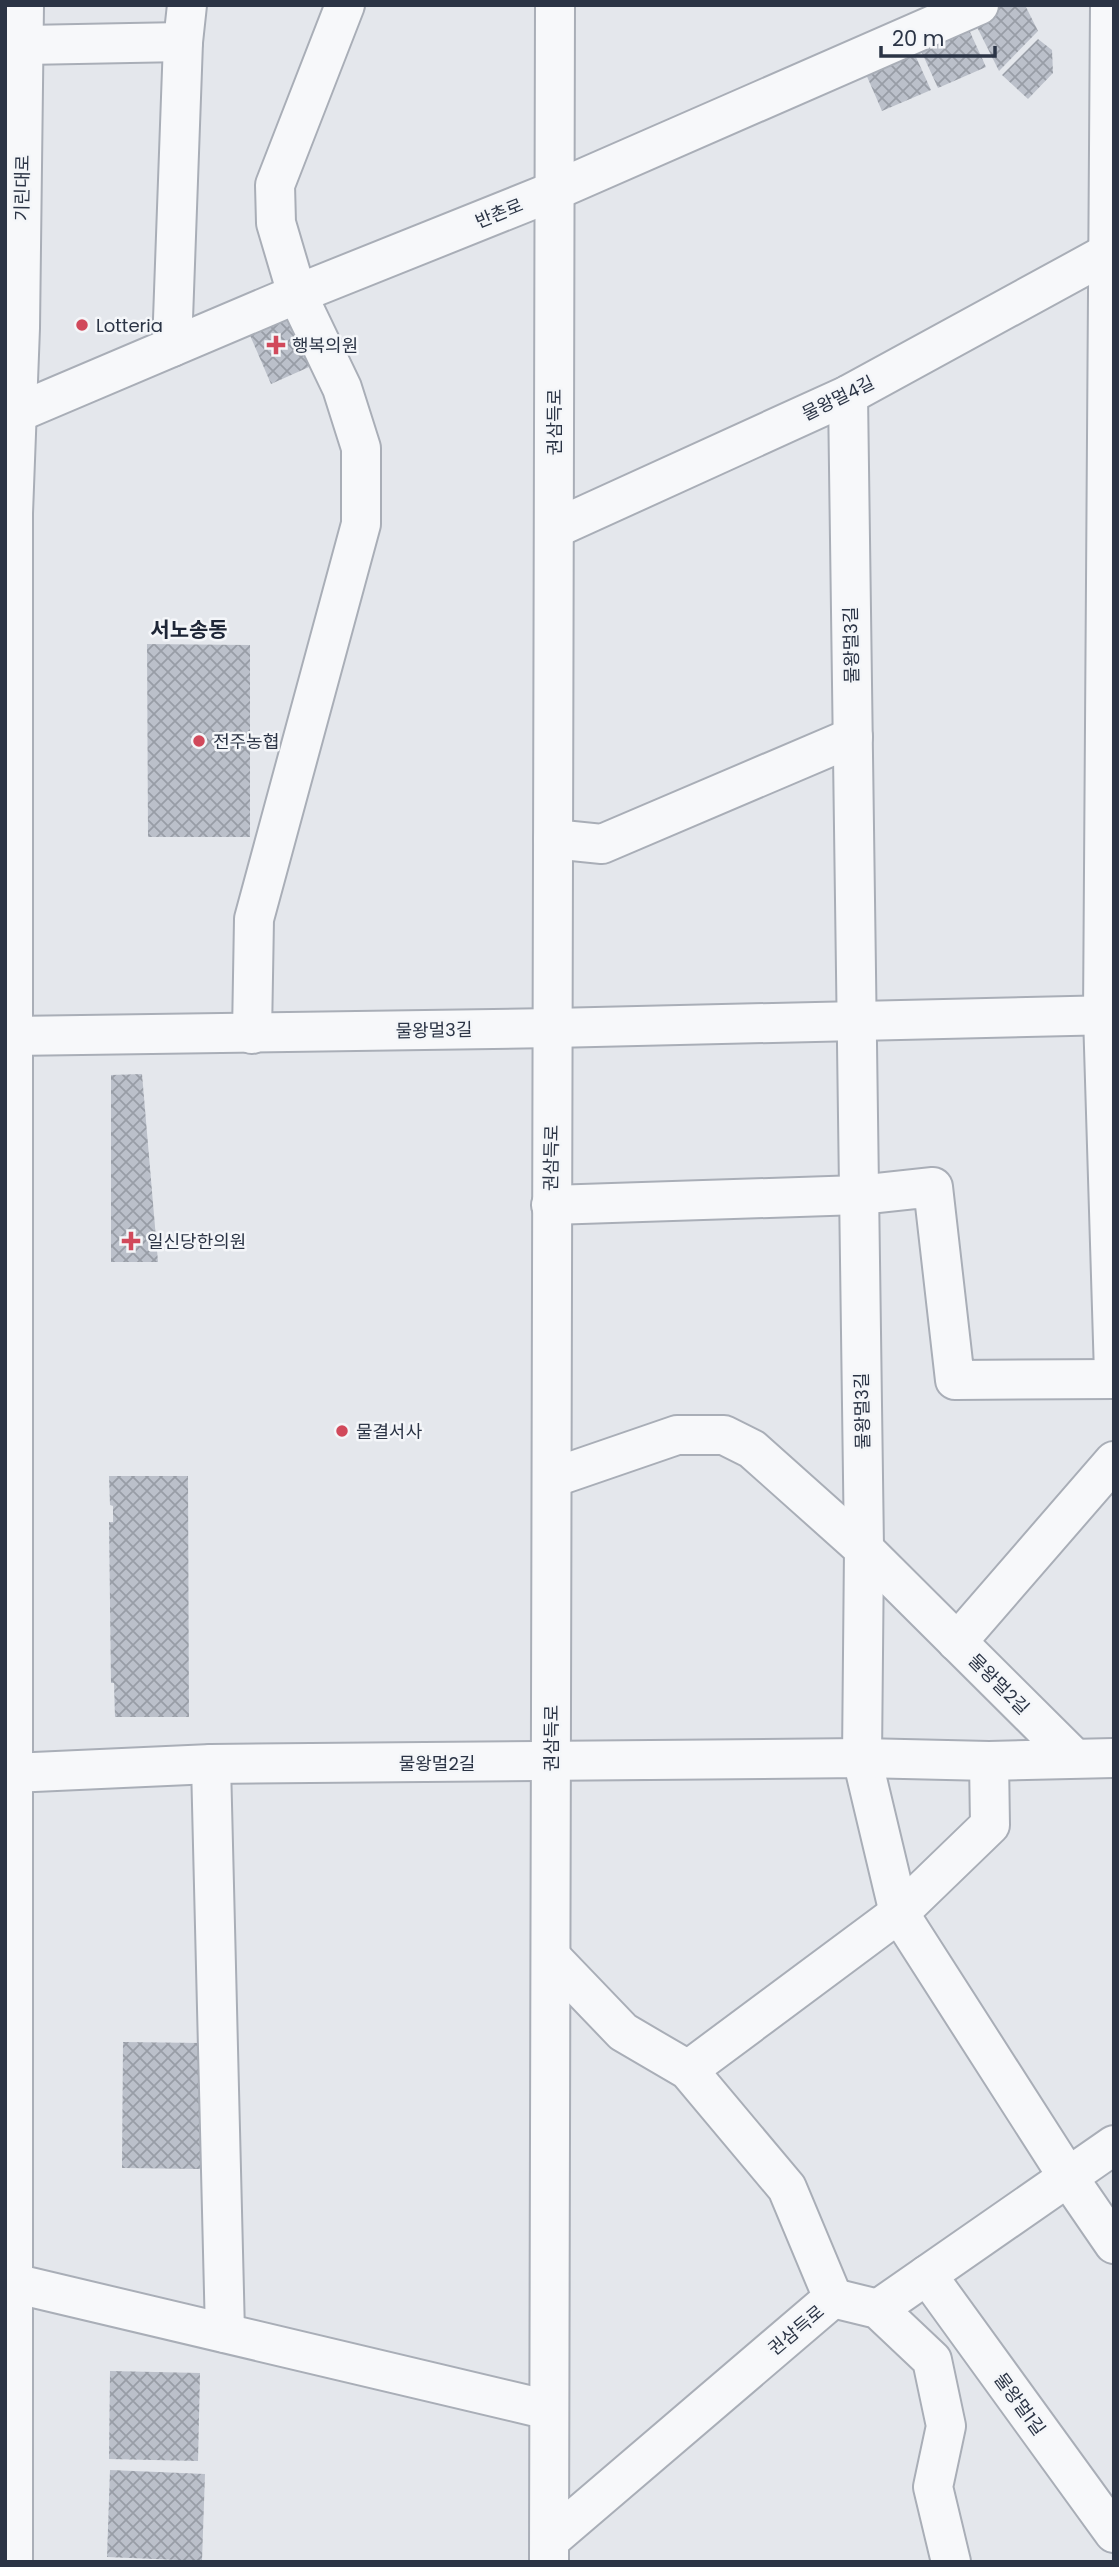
<svg xmlns="http://www.w3.org/2000/svg" width="1119" height="2567" viewBox="0 0 1119 2567" font-family="Poppins,'Noto Sans KR',sans-serif">
<defs>
<pattern id="building-cross-hatch" width="8" height="8" patternUnits="userSpaceOnUse" patternTransform="scale(1.75)"><rect width="8" height="8" fill="#bbc0ca"/><path d="M0 0l8 8M0 8l8-8" fill="none" stroke="#989da6"/></pattern>
</defs>
<rect width="100%" height="100%" fill="#e4e7ec"/>
<g fill="url(#building-cross-hatch)">
<polygon points="998,5 1025,5 1038,31 999,71 972,17"/>
<polygon points="965,21 986,67 938,88 917,42"/>
<polygon points="1038,39 1052,50 1053,73 1028,99 1002,75"/>
<polygon points="910,44 931,90 882,111 862,65"/>
<polygon points="295,313 318,363 271,384 249,333"/>
<polygon points="147,644 250,645 250,837 148,837"/>
<polygon points="142,1074 158,1262 111,1262 111,1075"/>
<polygon points="109,1476 188,1476 189,1717 115,1717 114,1683 111,1683 109,1522 113,1522 113,1506 110,1505"/>
<polygon points="123,2042 201,2043 200,2169 122,2168"/>
<polygon points="110,2371 200,2373 198,2461 109,2459"/>
<polygon points="110,2470 205,2474 202,2561 107,2557"/>
</g>
<g fill="none" stroke-linecap="round" stroke-linejoin="round">
<defs>
<g id="minor">
<polyline points="1110,5 1103,1015 1114,1374"/>
<polyline points="25,45 183,42"/>
<polyline points="172,347 183,42 187,5"/>
<polyline points="848,395 864,1549 862,1758 899,1913 1068,2177 1114,2244"/>
<polyline points="5,418 297,294 554,191 979,5"/>
<polyline points="554,529 848,395 1108,253"/>
<polyline points="553,839 602,844 853,737"/>
<polyline points="252,1034 254,919 361,524 361,448 342,388 297,294 276,223 275,185 345,5"/>
<polyline points="12,1036 553,1028 1114,1015"/>
<polyline points="551,1205 859,1195 933,1187 955,1380 1114,1379"/>
<polyline points="552,1478 677,1435 724,1435 752,1449 864,1549 1074,1758"/>
<polyline points="957,1642 1114,1461"/>
<polyline points="211,1764 225,2333"/>
<polyline points="12,1773 211,1764 862,1758 989,1761 1114,1758"/>
<polyline points="688,2070 899,1913 990,1825 989,1761"/>
<polyline points="927,2275 1114,2533"/>
<polyline points="13,2283 549,2410"/>
<polyline points="833,2298 878,2309 932,2360 946,2426 933,2487 951,2562"/>
<polyline points="878,2309 1114,2145"/>
<polyline points="550,2540 833,2298 787,2188 688,2070 623,2032 551,1957"/>
<polyline points="549,2562 555,5"/>
</g>
<polyline id="tertiary" points="13,2562 13,513 20,328 24,5"/>
</defs>
<use href="#minor" stroke="#a9aeb7" stroke-width="42"/>
<use href="#tertiary" stroke="#a9aeb7" stroke-width="42"/>
<use href="#minor" stroke="#f7f8fa" stroke-width="38"/>
<use href="#tertiary" stroke="#f7f8fa" stroke-width="38"/>
</g>
<g fill="#d1495b" stroke="#f4f6f9" stroke-width="2.5">
<circle cx="82" cy="325" r="7"/>
<path d="M272.5 334.5h7v7h7v7h-7v7h-7v-7h-7v-7h7z"/>
<circle cx="199" cy="741" r="7"/>
<path d="M127.5 1230.5h7v7h7v7h-7v7h-7v-7h-7v-7h7z"/>
<circle cx="342" cy="1431" r="7"/>
</g>
<g text-anchor="middle" dominant-baseline="central" stroke-width="5" stroke-linejoin="round" paint-order="stroke">
<g font-size="18" fill="#2b3445" stroke="#f4f6f9">
<text transform="translate(22 188) rotate(-89)">기린대로</text>
<text transform="translate(499 213) rotate(-22)">반촌로</text>
<text transform="translate(838 398) rotate(-26)">물왕멀4길</text>
<text transform="translate(554 422) rotate(-90)">권삼득로</text>
<text transform="translate(851 645) rotate(-91)">물왕멀3길</text>
<text transform="translate(434 1030) rotate(-1)">물왕멀3길</text>
<text transform="translate(551 1158) rotate(-89)">권삼득로</text>
<text transform="translate(862 1411) rotate(-91)">물왕멀3길</text>
<text transform="translate(999 1684) rotate(45)">물왕멀2길</text>
<text transform="translate(551 1738) rotate(-90)">권삼득로</text>
<text x="437" y="1763">물왕멀2길</text>
<text transform="translate(796 2330) rotate(-40)">권삼득로</text>
<text transform="translate(1020 2404) rotate(54)">물왕멀1길</text>
</g>
<g font-size="18" fill="#2b3445" stroke="#f4f6f9" text-anchor="start">
<text x="96" y="325">Lotteria</text>
<text x="292" y="345">행복의원</text>
<text x="213" y="741">전주농협</text>
<text x="147" y="1241">일신당한의원</text>
<text x="356" y="1431">물결서사</text>
</g>
<g font-size="21" font-weight="bold" fill="#1d2536" stroke="#f4f6f9">
<text x="189" y="629">서노송동</text>
</g>
</g>
<rect width="1119" height="2567" fill="none" stroke="#2b3445" stroke-width="14"/>
<path d="M881 46v10h114v-10" fill="none" stroke="#2b3445" stroke-width="3.5"/>
<text x="892" y="46" font-size="21" fill="#2b3445" stroke="#f4f6f9" stroke-width="5" paint-order="stroke">20 m</text>
</svg>
